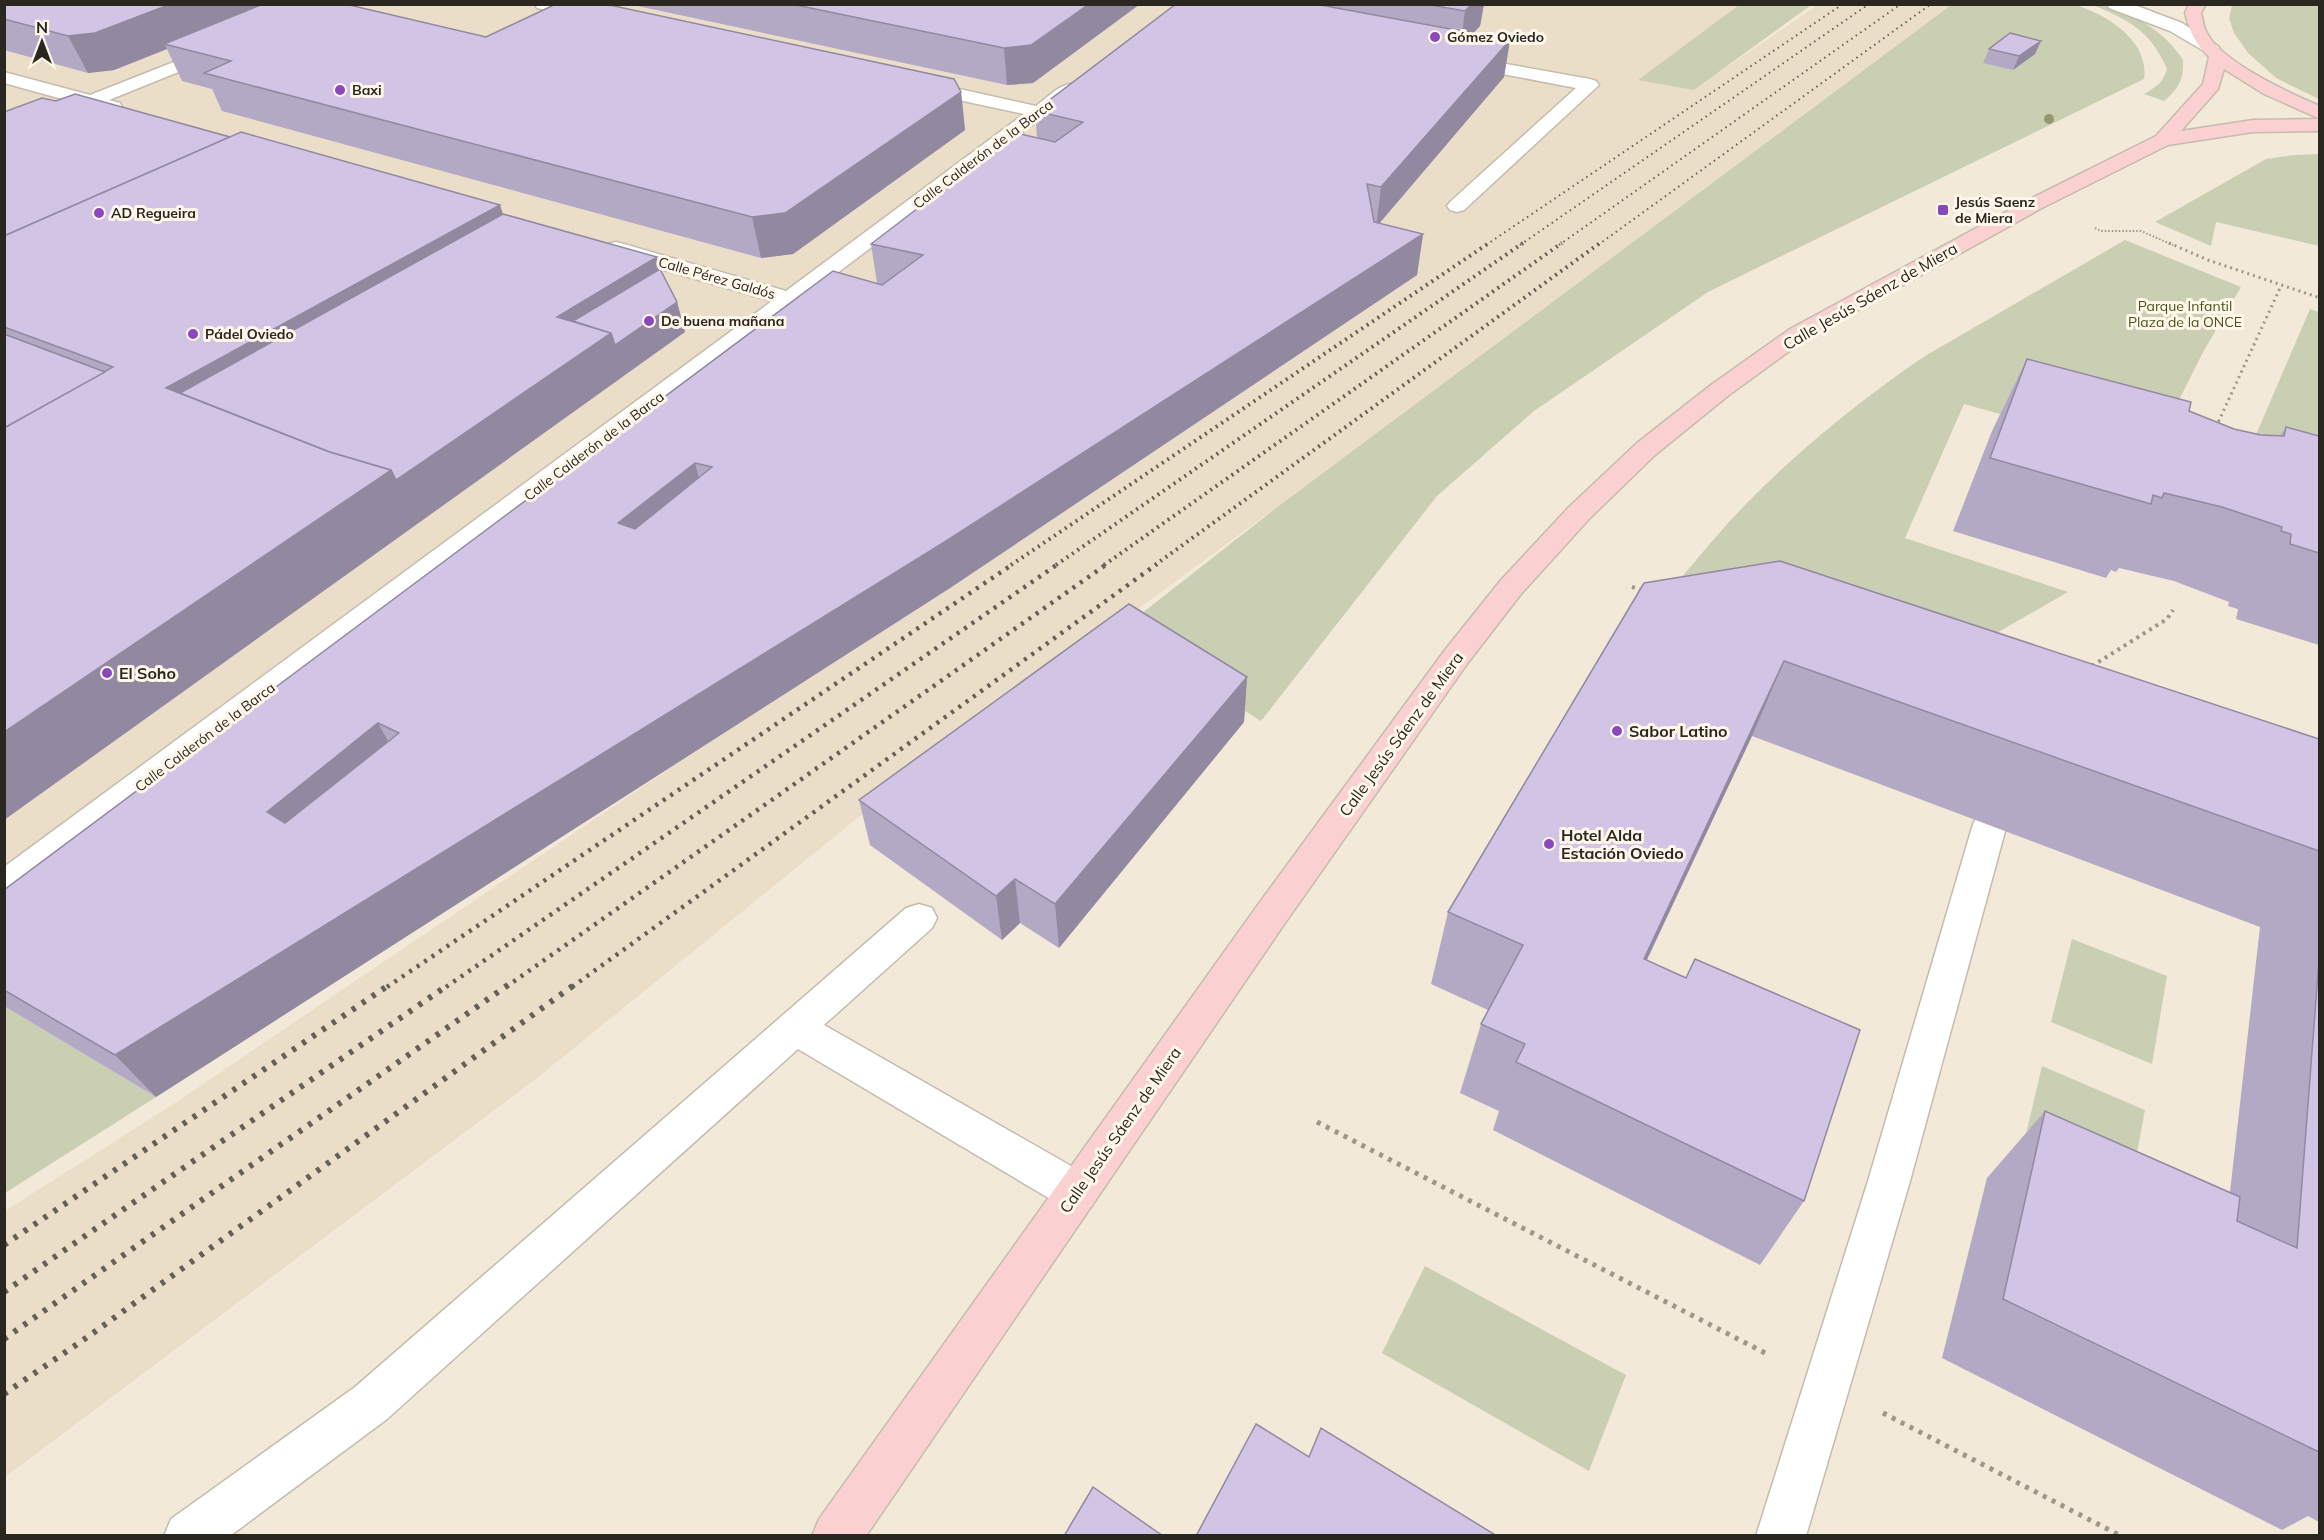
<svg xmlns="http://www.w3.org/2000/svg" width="2324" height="1540" viewBox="0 0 2324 1540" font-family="Mulish,sans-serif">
<rect width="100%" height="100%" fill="#f2e9d9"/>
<polygon fill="#ebdec8" points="5,5 1741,5 1693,90 1818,5 1951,5 1280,505 907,778 537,1078 5,1477 5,1211 169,1107 685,758 156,1097 5,1006"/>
<g fill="#cacfb3">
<polygon points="1739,5 1811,5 1694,90 1638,80"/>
<path d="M 1951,5 C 1981,5 2010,5 2039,5 C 2050,5 2065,2 2075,5 C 2107,14 2150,42 2144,79 L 1708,292 L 1534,411 L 1437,496 L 1261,721 L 1118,632 L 1280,505 Z"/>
<path d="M 2093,5 C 2125,5 2167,33 2183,60 C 2184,78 2179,89 2164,101 L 2144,94 C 2156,87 2163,83 2167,69 C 2150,30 2130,21 2093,5 Z"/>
<polygon points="2232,5 2319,5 2319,99 2276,78 2248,53 2234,33 2229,18"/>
<polygon points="2319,154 2319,246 2216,222 2211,246 2155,222 2266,159 2294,155"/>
<path d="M 2125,240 L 2241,287 L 2202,354 L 2151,456 L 1964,404 L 1905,538 L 2068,592 L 1917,679 L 1669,592 C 1695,562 1720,530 1748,502 C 1801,448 1863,398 1925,356 Z"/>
<polygon points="2310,309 2319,312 2319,502 2237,479"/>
<polygon points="2072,939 2167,976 2152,1064 2051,1022"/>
<polygon points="4,1006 156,1097 5,1193 4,1193"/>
<polygon points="2042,1066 2145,1110 2126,1211 2019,1164"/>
<polygon points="1425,1266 1626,1375 1589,1471 1382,1353"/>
</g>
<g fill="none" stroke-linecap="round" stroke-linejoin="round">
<defs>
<g id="lane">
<polygon points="1461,56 1590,79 1596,81 1599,85 1464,210 1457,212 1450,210 1447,206 1450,202 1576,88 1455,65 1452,61 1455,57"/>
<polygon points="919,904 932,908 937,918 932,928 824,1025 1092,1178 1098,1192 1092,1206 1077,1212 1062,1206 798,1049 387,1419 230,1536 164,1536 171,1519 355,1387 906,908"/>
</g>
<g id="street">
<polygon points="535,4 567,4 602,12 604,16 602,20 596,21 537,8"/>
<polygon points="2107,4 2132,4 2182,23 2219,47 2216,51 2204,51 2170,31 2109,8"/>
<polygon points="217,45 223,46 226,50 223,54 109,100 120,103 122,107 120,111 113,113 92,107 4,142 4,129 73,102 4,83 4,72 90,95"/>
<path d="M 919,80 L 1036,106 C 1048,97 1063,80 1079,84 L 1081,88 L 17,896 L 4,900 L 4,867 L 772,301 L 608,254 L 605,249 L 608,244 L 616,242 L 624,244 L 786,291 L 1024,114 L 912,90 L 910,86 L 912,82 Z"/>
<polygon points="1990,811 2002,815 2007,824 1910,1181 1806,1536 1756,1536 1868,1181 1973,824 1978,815"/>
</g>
<path id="secondary" d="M 2189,4 L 2206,4 L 2201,13 C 2203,19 2203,26 2206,31 C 2219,61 2289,93 2320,106 L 2320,119 L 2264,94 L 2224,69 L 2218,89 L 2181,131 L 2253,120 L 2320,119 L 2320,131 L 2253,132 L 2168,145 L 2042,208 L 1806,339 L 1729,395 L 1655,455 L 1589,519 L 1521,594 L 1467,664 L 1283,926 L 866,1536 L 812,1536 L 819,1519 L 1257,906 L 1445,650 L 1501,580 L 1569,507 L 1637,443 L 1711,385 L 1790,329 L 2028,200 L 2156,136 L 2203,84 L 2209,57 C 2195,43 2190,32 2185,13 Z"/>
</defs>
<use href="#lane" stroke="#c4bcad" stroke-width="3"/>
<use href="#street" stroke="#c4bcad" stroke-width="3"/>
<use href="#secondary" stroke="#c4bcad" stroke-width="3"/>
<polyline stroke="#9d968b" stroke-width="2" stroke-dasharray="1.5 2" stroke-linecap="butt" points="2095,228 2101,231 2141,231 2173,245"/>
<g stroke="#9d968b" stroke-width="3" stroke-dasharray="2 4" stroke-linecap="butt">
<polyline points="2169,243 2208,260 2320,298"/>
<polyline points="2216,427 2281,286"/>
</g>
<g stroke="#9d968b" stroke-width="4" stroke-dasharray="3 4.5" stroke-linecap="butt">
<polyline points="1632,587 1644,591"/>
<polyline points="2092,666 2167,619 2173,610"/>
</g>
<g stroke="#9d968b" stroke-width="5" stroke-dasharray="4 6" stroke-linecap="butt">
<polyline points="1317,1122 1769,1355"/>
<polyline points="1883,1413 2121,1536"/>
</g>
<use href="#lane" fill="#fff" fill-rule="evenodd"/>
<use href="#street" fill="#fff" fill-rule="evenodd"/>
<use href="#secondary" fill="#fbd0d1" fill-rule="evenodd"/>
<g stroke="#645f57" stroke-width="2" stroke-dasharray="1.5 4" stroke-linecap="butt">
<polyline points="1486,245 1843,4"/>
<polyline points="1520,245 1869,4"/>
<polyline points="1559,245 1901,4"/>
<polyline points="1598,245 1931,4"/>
</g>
<g stroke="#645f57" stroke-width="4" stroke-dasharray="2 4.5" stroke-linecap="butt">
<polyline points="1011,565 1489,243"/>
<polyline points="1056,565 1523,243"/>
<polyline points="1104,565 1562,243"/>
<polyline points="1155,565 1600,243"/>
</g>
<g stroke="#645f57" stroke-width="4.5" stroke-dasharray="3 6" stroke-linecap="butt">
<polyline points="387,987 1013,564"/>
<polyline points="446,987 1058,564"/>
<polyline points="506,987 1107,564"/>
<polyline points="572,987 1157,564"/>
</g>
<g stroke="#645f57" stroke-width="6" stroke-dasharray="4 8" stroke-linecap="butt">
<polyline points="4,1245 389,985"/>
<polyline points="4,1292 448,985"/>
<polyline points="4,1339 508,985"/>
<polyline points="4,1394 89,1336 574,985"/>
</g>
</g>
<circle fill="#979670" cx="2049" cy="119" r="5"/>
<g fill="#b4a9c5">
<polygon points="4,4 486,37 961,92 965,130 793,254 761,258 222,111 212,89 182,81 167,49 114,70 88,73 4,50"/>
<polygon points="628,4 1140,4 1033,83 1007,85"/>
<polygon points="1176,4 1484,4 1480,26 1473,33 1510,40 1504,77 1379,224 1423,234 1417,275 950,588 156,1097 4,1006 4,890 877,283 871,244 1037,138 1035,111"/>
<polygon points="1989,49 2035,54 2013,70 1983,63"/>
<polygon points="4,112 503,214 660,269 677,302 685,332 4,820"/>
<polygon points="2027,359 2189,411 2234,429 2261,435 2280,436 2286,427 2319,436 2319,645 2236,619 2238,609 2228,606 2229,602 2174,581 2119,568 2116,572 2111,570 2106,578 1953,531 1992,431"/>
<polygon points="1644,583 2319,739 2319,1522 2308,1516 2282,1530 1942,1358 1987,1178 2045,1111 2230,1192 2260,927 1752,736 1647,960 1804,1201 1760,1265 1493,1130 1499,1111 1460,1093 1481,1024 1488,1010 1431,984 1448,912"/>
<polygon points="1247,677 1244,722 1059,948 1020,923 1002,940 870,845 859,800"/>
</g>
<g fill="#9289a0">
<polygon points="171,4 278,4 164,44 167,49 114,70 88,73 68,36"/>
<polygon points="1089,4 1140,4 1033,83 1007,85 1004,48"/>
<polygon points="1472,4 1484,4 1480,26 1460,48 1465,11"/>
<polygon points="1510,40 1504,77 1376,227 1381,187"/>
<polygon points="2041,41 2035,54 2013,70 2019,56"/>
<polygon points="961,92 965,130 793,254 761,258 752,217"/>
<polygon points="500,205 517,255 232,421 166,388"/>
<polygon points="1423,234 1417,275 950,588 156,1097 115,1055"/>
<polygon points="657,257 668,298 677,302 685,332 4,820 4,732 557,317"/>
<polygon points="695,463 707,508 633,568 618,523"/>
<polygon points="1784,661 1752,736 1614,1029 1644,959"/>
<polygon points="1247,677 1244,722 1059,948 1055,904"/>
<polygon points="378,723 403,768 297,857 267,812"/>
<polygon points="1015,879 1020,923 1002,940 996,896"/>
</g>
<g fill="#d1c4e5" stroke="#9289a0" stroke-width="1.5" fill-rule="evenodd">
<polygon points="4,4 171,4 95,33 68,36 4,19"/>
<polygon points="263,4 345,4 486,37 556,4 605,4 954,79 961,92 785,213 752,217 204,73 231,61 164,44"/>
<polygon points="791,4 1089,4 1031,45 1004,48"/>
<path d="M 1176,4 L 1315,4 L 1510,40 L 1381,187 L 1367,184 L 1374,222 L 1423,234 L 943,543 L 115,1055 L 4,990 L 4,890 L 833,271 L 882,285 L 923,255 L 871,244 L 1016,133 L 1055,142 L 1083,122 L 1035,111 ZM 695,463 L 712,467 L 635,529 L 618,523 ZM 378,723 L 399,733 L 285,823 L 267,812 Z"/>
<polygon points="1425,4 1472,4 1465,11"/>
<polygon points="2010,33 2041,41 2019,56 1989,49"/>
<polygon points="75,94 230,137 4,236 4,112 42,98 56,101"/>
<polygon points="241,132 500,205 166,388 330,452 391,470 4,732 4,428 113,367 4,327 4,236"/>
<polygon points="503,214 657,257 557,317 611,333 396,480 391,470 330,452 180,393"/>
<polygon points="660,269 677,302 615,345 611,333 573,321"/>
<polygon points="4,334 105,372 4,428"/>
<polygon points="2027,359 2191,402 2189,411 2234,429 2261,435 2284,436 2286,427 2319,436 2319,553 2290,544 2291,534 2281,531 2282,527 2222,507 2164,493 2162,498 2153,495 2151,504 1990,458"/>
<polygon points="1780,561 2319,739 2319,851 1784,661 1644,959 1686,978 1695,959 1860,1030 1804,1201 1516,1062 1525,1044 1481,1024 1523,945 1448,912 1644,583"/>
<polygon points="1129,604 1247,677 1055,904 1015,879 996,896 859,800"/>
<polygon points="2319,960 2319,1452 2003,1299 2045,1111 2240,1197 2237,1221 2297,1248"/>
<polygon points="1256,1424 1309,1457 1321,1428 1497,1536 1196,1536"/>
<polygon points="1093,1487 1163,1536 1064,1536"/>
</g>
<g fill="#8a48bc" stroke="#fef7ea" stroke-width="2">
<circle cx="1435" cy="37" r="6"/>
<circle cx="340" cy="90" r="6"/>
<rect x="1937" y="204" width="12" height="12" rx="3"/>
<circle cx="99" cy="213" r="6"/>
<circle cx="649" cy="321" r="6"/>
<circle cx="193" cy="334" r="6"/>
<circle cx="107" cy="673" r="6"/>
<circle cx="1617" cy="731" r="6"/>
<circle cx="1549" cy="844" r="6"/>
</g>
<g text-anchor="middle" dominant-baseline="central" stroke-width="6" stroke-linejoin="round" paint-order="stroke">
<g font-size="14" font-weight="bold" fill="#2a2721" stroke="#fef7ea" text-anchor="start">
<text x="1447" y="37">Gómez Oviedo</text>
<text x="352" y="90">Baxi</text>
<text x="1955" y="202">Jesús Saenz<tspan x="1955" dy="16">de Miera</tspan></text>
<text x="111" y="213">AD Regueira</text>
<text x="661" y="321">De buena mañana</text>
<text x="205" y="334">Pádel Oviedo</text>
</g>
<g font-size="14" fill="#2a2721" stroke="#fef7ea">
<text transform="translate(983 154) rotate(-37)">Calle Calderón de la Barca</text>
<text transform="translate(717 278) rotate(16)">Calle Pérez Galdós</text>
<text transform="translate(594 446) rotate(-37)">Calle Calderón de la Barca</text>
<text transform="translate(205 737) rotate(-37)">Calle Calderón de la Barca</text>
</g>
<g font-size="14" fill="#4c531b" stroke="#fef7ea">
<text x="2185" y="306">Parque Infantil<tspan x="2185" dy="16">Plaza de la ONCE</tspan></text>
</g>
<g font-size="16" fill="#2a2721" stroke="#fef7ea">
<text transform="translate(1870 296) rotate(-30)">Calle Jesús Sáenz de Miera</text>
<text transform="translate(1401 734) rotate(-54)">Calle Jesús Sáenz de Miera</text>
<text transform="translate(1120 1130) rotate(-55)">Calle Jesús Sáenz de Miera</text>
</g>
<g font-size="16" font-weight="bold" fill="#2a2721" stroke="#fef7ea" text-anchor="start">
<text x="119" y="673">El Soho</text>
<text x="1629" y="731">Sabor Latino</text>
<text x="1561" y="835">Hotel Alda<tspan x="1561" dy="18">Estación Oviedo</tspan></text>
</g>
</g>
<rect width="2324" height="1540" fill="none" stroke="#2a2721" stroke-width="12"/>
<g transform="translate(42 42)" stroke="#fef7ea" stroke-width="4.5" paint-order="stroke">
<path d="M0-4.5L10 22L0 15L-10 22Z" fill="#2a2721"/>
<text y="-9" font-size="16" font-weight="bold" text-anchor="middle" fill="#2a2721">N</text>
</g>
</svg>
